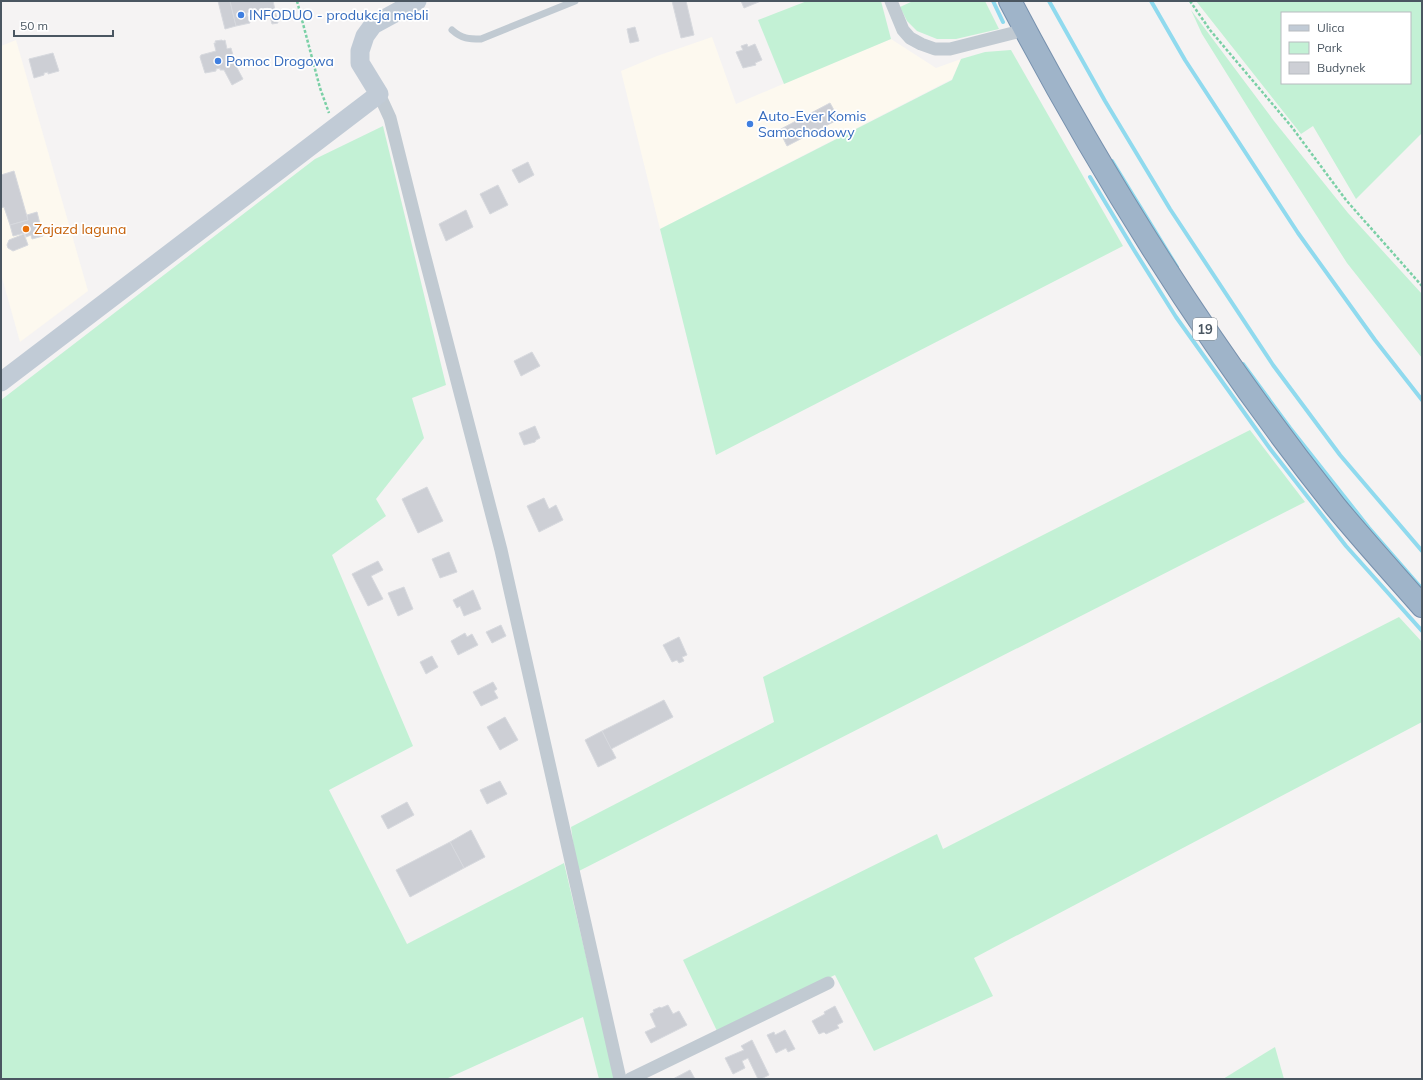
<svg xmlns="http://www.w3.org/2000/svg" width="1423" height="1080" viewBox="0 0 1423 1080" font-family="Mulish,sans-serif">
<rect width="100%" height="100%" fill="#f5f3f3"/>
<g fill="#fdf9ef">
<polygon points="712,37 736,104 825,66 891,39 936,68 961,59 952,79 660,229 621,71 657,56"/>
<polygon points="16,40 88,291 20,342 1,274 1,46"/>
</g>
<g fill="#c3f1d5" fill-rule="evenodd">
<polygon points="807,1 881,1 891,39 784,84 758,20"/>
<polygon points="913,1 985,1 999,29 956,39 937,39 917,31 907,21 900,7"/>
<path d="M 1196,1 L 1422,1 L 1422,133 L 1356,199 L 1313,126 L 1301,134 ZM 1282,13 L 1410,13 L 1410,83 L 1282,83 Z"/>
<polygon points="1191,10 1274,121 1348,213 1422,294 1422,358 1347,263 1270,143 1202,34"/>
<polygon points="1011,50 1123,246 716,455 660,229 952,80 961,59 985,52"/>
<polygon points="383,126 446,385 412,398 424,438 376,499 386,516 332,555 413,746 329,790 407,944 564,863 615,1079 599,1079 583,1017 446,1079 1,1079 1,400 315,159"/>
<polygon points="1250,430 1305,502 577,872 571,827 774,722 763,677"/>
<polygon points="1399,617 1422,642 1422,722 974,958 993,996 874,1051 835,975 717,1031 683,960 937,834 943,849"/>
<polygon points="1275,1047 1284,1079 1223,1079"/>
</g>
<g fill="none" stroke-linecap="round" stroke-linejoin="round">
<g stroke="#90daee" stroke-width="4">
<polyline points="993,1 1003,22"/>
<polyline points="1049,1 1105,101 1170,209 1273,365 1340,455 1422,551"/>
<polyline points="1151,1 1185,60 1298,233 1375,340 1422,400"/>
<polyline points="1112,161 1177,267"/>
<polyline points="1090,177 1134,250 1176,317 1271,450 1346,546 1422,631"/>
<polyline points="1243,364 1290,428 1369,528 1422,589"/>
</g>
</g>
<g fill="#cdcfd5" stroke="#d7d9de">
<polygon points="218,1 230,1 236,26 225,29"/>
<polygon points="230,1 273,1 278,23 272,24 268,8 247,13 250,23 236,26"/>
<polygon points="672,1 686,1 694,35 681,38"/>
<polygon points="741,1 761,1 744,8"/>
<polygon points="635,27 639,41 630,43 627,29"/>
<polygon points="222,40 223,41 225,40 227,49 231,48 236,66 243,79 232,85 224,70 220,70 220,68 216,69 216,71 205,73 200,57 201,55 216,51 214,43 216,43 215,41"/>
<polygon points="747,44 748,47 755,44 762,60 755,63 756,65 743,68 736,52 743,50 741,46"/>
<polygon points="53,53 59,71 48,74 48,72 44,73 44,75 34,78 29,59"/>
<polygon points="830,103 839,119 787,146 779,130"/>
<polygon points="528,162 534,175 519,183 512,170"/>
<polygon points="14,171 28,220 10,225 4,207 1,208 1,175"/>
<polygon points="498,185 508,205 490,214 480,194"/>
<polygon points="466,210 473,227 446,241 439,224"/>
<polygon points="37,212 43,236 32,239 31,235 26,237 25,233 13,236 10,225 28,220 27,215"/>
<polygon points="24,234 28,245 13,251 8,248 7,245 9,240"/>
<polygon points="532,352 540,366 521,376 514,361"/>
<polygon points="535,426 540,438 536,440 535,442 524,445 519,433"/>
<polygon points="427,487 443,521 418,533 402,499"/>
<polygon points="544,498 549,509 556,505 563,520 539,532 527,506"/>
<polygon points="449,552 457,572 440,578 432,559"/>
<polygon points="378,561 383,570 371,576 383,599 368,606 352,574"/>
<polygon points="404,587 413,609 398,616 388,593"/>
<polygon points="473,590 481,609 464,616 460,606 457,608 453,600"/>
<polygon points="501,625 506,636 492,643 486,632"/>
<polygon points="465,633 467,637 472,634 478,645 458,655 451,641"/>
<polygon points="679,637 687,655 682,657 684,661 679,663 677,660 672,662 663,645"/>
<polygon points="432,656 438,667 426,674 420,662"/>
<polygon points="493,682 497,689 494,691 498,698 481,706 473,692"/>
<polygon points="664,700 673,717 611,749 602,731"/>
<polygon points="505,717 518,740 500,750 487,727"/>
<polygon points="602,731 616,758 598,767 585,740"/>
<polygon points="500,781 507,794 487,804 480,790"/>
<polygon points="407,802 414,815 388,829 381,816"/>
<polygon points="471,830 485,857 464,868 450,842"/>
<polygon points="450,842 464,868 410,897 396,870"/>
<polygon points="668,1005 673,1014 679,1011 687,1025 651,1043 645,1032 656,1027 650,1014 654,1012 653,1010 660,1007 661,1008"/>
<polygon points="835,1006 843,1022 837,1025 839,1028 826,1034 824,1032 819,1034 812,1021 825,1014 824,1012"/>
<polygon points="785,1030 795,1049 788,1052 786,1048 776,1053 767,1035 774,1032 775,1035"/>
<polygon points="752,1040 769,1075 761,1079 758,1079 748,1058 742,1061 745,1068 733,1074 725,1058 744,1050 741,1046"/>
<polygon points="690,1070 695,1079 673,1079"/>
</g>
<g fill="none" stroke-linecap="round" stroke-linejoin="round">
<defs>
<path id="trunk" d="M 1010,1 C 1103,178 1210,349 1335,506 C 1363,540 1393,573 1422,606"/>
</defs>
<use href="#trunk" stroke="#7690ad" stroke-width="24"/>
<g stroke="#7ad0a6" stroke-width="2.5" stroke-dasharray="3 2" stroke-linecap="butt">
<polyline points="297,1 320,88 329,113"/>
<polyline points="1190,1 1210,30 1291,126 1346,200 1422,286"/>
</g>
<path stroke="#c1cad2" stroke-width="7" d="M 452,30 C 462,39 469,39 481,39 L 575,1"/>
<g stroke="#c1cad2" stroke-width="13">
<polyline points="891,1 903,30 910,38 921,44 935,49 950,49 1013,33 1024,28"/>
<polyline points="379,94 390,118 422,246 501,550 620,1079"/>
<polyline points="630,1079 828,983"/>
</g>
<polyline stroke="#c1cbd6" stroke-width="19" points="1,382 379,94 360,63 360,51 365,36 373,25 417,1"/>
<use href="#trunk" stroke="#9fb4c9" stroke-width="22"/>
</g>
<g fill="#3f7fe0" stroke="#fff" stroke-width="1.5">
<circle cx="241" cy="15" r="4"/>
<circle cx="218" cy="61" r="4"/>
<circle cx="750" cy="124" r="4"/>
</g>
<circle fill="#e8710a" stroke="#fff" stroke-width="1.5" cx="26" cy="229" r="4"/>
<g text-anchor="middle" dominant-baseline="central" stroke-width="3.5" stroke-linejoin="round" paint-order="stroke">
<rect fill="#fff" stroke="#808990" stroke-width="1" x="1193" y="318" width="24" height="22" rx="3"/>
<g font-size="13" font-weight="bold" fill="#4a5661">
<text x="1205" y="329">19</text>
</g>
<g font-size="14" fill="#366cbe" stroke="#fff" text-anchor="start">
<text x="249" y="15">INFODUO - produkcja mebli</text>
<text x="226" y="61">Pomoc Drogowa</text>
<text x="758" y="116">Auto-Ever Komis<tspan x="758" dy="16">Samochodowy</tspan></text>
</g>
<g font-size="14" fill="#c56008" stroke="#fff" text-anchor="start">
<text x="34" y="229">Zajazd laguna</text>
</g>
</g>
<rect width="1423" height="1080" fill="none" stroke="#4a5661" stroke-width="4"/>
<rect x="1281" y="12" width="130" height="72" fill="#ffffff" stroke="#b7bbc0"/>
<rect x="1289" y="25" width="20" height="6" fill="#c1cbd6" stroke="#b7bbc0"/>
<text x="1317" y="32" font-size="12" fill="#4a5661">Ulica</text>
<rect x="1289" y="42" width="20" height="12" fill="#c3f1d5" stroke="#b7bbc0"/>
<text x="1317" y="52" font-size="12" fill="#4a5661">Park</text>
<rect x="1289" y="62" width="20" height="12" fill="#cdcfd5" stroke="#b7bbc0"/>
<text x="1317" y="72" font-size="12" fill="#4a5661">Budynek</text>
<path d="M14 30v6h99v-6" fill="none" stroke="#4a5661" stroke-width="2"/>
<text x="20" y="30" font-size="12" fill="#4a5661" stroke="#ffffff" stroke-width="3" paint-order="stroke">50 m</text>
</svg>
